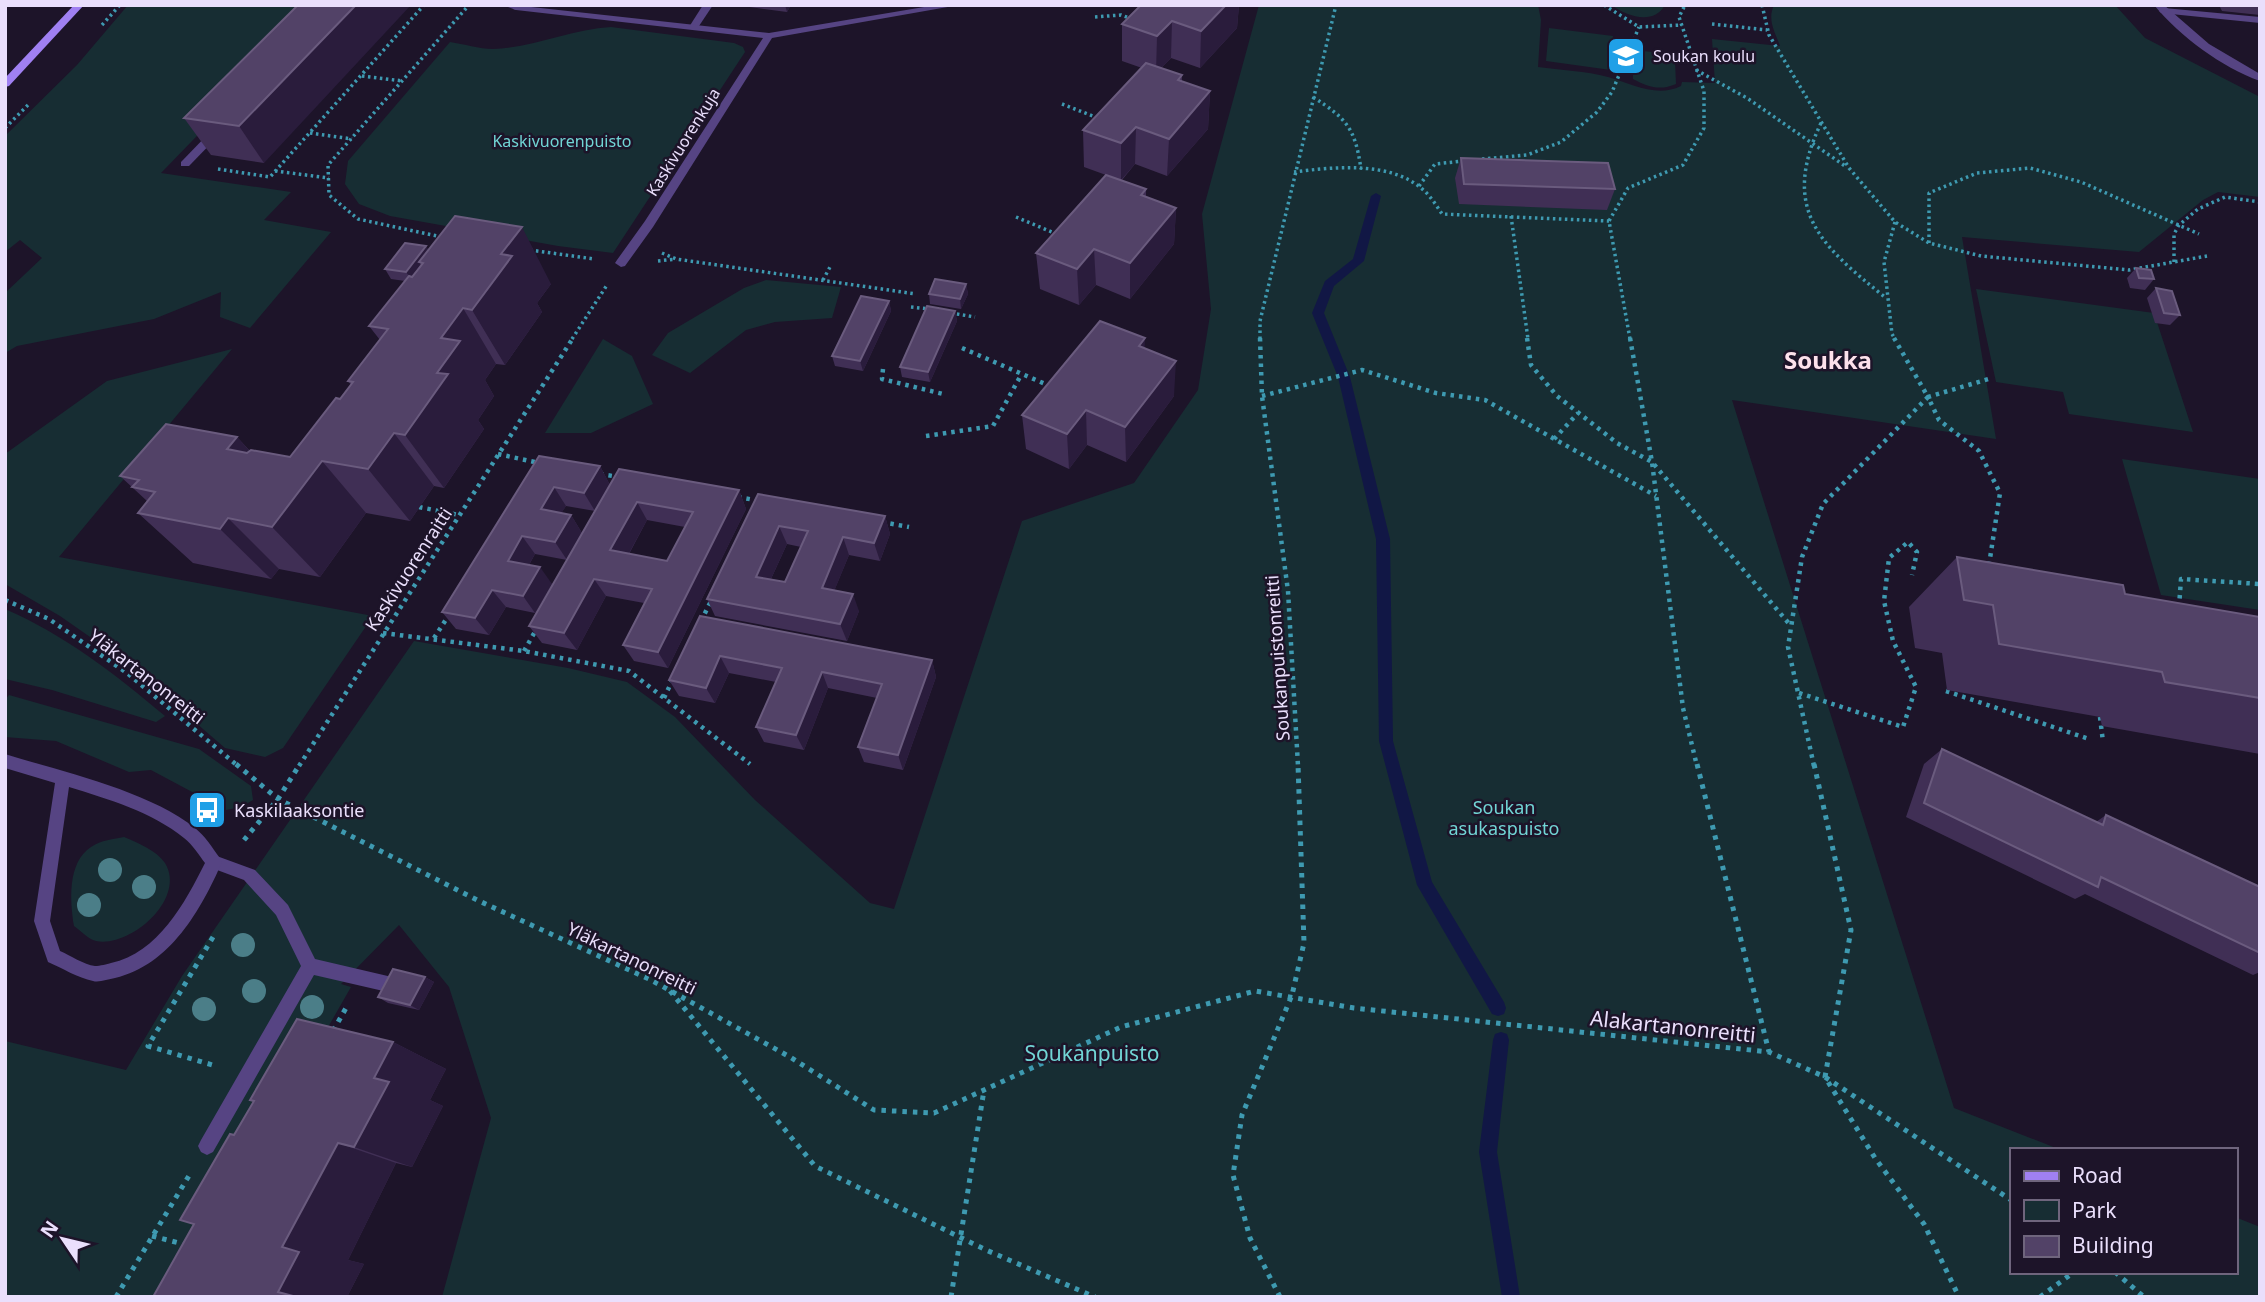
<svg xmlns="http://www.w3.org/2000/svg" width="2265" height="1302" viewBox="0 0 2265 1302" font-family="'Noto Sans',sans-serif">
<rect width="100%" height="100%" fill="#1d1429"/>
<g fill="#172d33">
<polygon points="128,5 324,5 161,173 291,192 264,220 331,232 250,328 220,317 221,292 154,319 17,346 5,353 5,293 42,258 20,240 5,252 5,136 77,65"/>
<path d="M 1259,5 L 1538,5 L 1541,20 L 1538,67 C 1560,70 1586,71 1608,77 C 1632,84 1657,98 1681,86 L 1682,82 L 1715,83 L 1712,39 L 1780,46 C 1775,32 1767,20 1774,5 L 2115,5 L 2145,38 L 2260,97 L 2260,197 L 2218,192 L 2203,200 L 2139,252 L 1962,237 L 1996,439 L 1732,400 L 1954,1108 L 2061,1150 L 2011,1150 L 2011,1272 L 2235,1272 L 2235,1217 L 2260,1227 L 2260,1297 L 442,1297 L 491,1118 L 449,987 L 399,925 L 341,984 L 351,987 L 279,1113 L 161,1297 L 5,1297 L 5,1041 L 126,1070 L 182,976 L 414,641 L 568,668 L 627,682 L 675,717 L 755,800 L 870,903 L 894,909 L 1022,521 L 1134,483 L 1198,390 L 1211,309 L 1202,214 Z"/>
<path d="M 1611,5 L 1665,5 C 1653,26 1627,16 1611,5 Z"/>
<path d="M 611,27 L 734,43 L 743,47 L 745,52 L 613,253 L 558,246 L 390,216 L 359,204 L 345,184 L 348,161 L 450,42 C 464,44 479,49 493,49 C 533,48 571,29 611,27 Z"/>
<polygon points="1549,28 1613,36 1611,70 1546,61"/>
<path d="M 1643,51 L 1662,53 L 1675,61 L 1676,84 C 1660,91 1648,87 1633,79 L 1633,56 Z"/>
<polygon points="766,280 841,287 832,318 775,322 746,330 690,373 652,355 668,333 744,288"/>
<polygon points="1976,289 2154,313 2193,432 2069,414 2063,392 1996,382"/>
<polygon points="603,339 632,356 653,404 591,433 545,433"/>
<polygon points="232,349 59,557 373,616 283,748 265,757 225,748 123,660 60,616 5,584 5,454 107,381"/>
<polygon points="2122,459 2260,479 2260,610 2161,595"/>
<path d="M 5,609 C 65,635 115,674 165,716 L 156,722 L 52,690 L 5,679 Z"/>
<polygon points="9,695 199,749 251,786 253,800 241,807 226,810 151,770 129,772 56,741 5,737 5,700"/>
<path d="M 124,837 C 138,843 156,850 165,863 C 187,899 130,948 96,941 C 88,939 80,930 74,926 C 70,901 67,863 91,847 C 101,840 114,839 124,837 Z"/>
</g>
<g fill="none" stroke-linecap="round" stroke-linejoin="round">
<g fill="#111745" fill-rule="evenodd">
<polygon points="1376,193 1381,196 1364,261 1334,286 1324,313 1350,377 1390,539 1393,741 1432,882 1504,1002 1506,1008 1504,1014 1498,1016 1492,1014 1417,885 1379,741 1376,539 1338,377 1312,313 1325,281 1353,259 1371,196"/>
<polygon points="1501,1032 1507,1034 1509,1040 1497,1152 1520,1297 1502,1297 1479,1152 1493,1040 1495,1034"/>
</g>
<g stroke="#3e9ab1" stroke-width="3.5" stroke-dasharray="2.5 3.5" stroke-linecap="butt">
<polyline points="1604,5 1639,27 1682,25"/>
<polyline points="1762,5 1769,35 1849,168 1895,222 1929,243 1981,256 2129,270 2207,256"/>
<polyline points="1095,17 1121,15 1132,19"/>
<polyline points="1712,24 1767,30"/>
<polyline points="102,25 120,5"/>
<polyline points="1696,70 1747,98 1845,166"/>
<polyline points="362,76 403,81"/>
<path d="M 1313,97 C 1347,119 1355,128 1361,169"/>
<polyline points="1062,104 1098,118"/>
<path d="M 1821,123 C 1780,210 1820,245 1886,298"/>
<polyline points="5,128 29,104"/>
<polyline points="310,133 352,139"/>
<polyline points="1482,159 1527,155 1561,142 1597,112 1612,92 1639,27"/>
<polyline points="218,169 270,177 424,5"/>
<polyline points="275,171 329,178"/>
<path d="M 1294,172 C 1333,167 1389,161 1421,188 C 1430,195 1436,205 1442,214 L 1609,221"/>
<polyline points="1419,186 1435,164 1463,161"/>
<polyline points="1511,216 1528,339"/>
<polyline points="1016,217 1059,235"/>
<polyline points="1895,222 1884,262 1892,334 1895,339"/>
<polyline points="442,237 358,219 329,195 328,165 469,5"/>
<polyline points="1929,243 1929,193 1977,173 2030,168 2081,182 2199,234"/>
<polyline points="530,250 594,259"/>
<polyline points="662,253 676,259 916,294"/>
<polyline points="658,261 676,259"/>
<polyline points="2174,262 2174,234 2179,225 2198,209 2225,197 2260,202"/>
<polyline points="823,280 830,267"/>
<polyline points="911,307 929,309"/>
<polyline points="951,313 975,317"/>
<polyline points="572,339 607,285"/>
<polyline points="1260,339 1260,321 1336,5"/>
<polyline points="1630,339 1609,221 1628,188 1683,165 1704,128 1704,91 1679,17 1685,5"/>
</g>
<g stroke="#3e9ab1" stroke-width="4.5" stroke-dasharray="3.5 5" stroke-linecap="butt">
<polyline points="1260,338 1262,396 1288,591 1298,766"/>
<polyline points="1527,338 1531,365 1557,396 1617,443 1652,462 1791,626"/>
<polyline points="1630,338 1652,462 1683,708 1697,766"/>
<polyline points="962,348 1050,386"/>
<polyline points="883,369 882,379 943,394"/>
<polyline points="1262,396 1362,370 1436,393 1485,400 1656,496"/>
<polyline points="926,436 993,426 1021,375"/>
<polyline points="1554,439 1578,413"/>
<polyline points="498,454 539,463"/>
<polyline points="600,474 619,477"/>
<polyline points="738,497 760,501"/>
<polyline points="419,507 459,515"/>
<polyline points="882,522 909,527"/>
<polyline points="1989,565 2000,493 1979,451 1939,420 1928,397 1992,378"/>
<polyline points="5,600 49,619 127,673 238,766"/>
<polyline points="2179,607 2181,579 2260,584"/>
<polyline points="701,621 711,601"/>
<polyline points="383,633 524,651 629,671 750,764"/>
<polyline points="434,638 449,615"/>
<polyline points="524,651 536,630"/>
<polyline points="1946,691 2089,739"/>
<polyline points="1799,693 1903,727 1916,687 1893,641 1884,601 1889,558 1908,542 1917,552 1912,575"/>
<polyline points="664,698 673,679"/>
<polyline points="2100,717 2103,742"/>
<polyline points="299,766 573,338"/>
<polyline points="1814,766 1788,647 1802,557 1823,504 1928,397 1894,338"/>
</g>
<g stroke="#3e9ab1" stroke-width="5" stroke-dasharray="4.5 6" stroke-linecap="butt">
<polyline points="236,764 278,799 477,900 651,980 790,1057 874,1110 934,1113 1121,1027 1255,991 1354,1008 1769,1052 1825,1077 2011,1200"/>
<polyline points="1697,764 1769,1052"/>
<polyline points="1814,764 1851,930 1825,1077 1875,1158 1924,1224 1959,1297"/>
<polyline points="244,840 278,799 300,764"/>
<polyline points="213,937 148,1046 216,1066"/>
<polyline points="670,991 815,1166 986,1250 1095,1297"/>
<polyline points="333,1031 346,1008"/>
<polyline points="152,1236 187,1245"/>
<polyline points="2115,1272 2144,1297"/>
<polyline points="116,1297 190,1174"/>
<polyline points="951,1297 984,1090"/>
<polyline points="1280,1297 1250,1238 1233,1175 1242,1115 1292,995 1304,943 1298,764"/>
<polyline points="2040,1297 2074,1272"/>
</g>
<g fill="#564483" fill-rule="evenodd">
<polygon points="503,5 519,5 521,7 516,10"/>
<polygon points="703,5 713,5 697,29 691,29 689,27"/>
<polygon points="2164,8 2260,17 2260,23 2161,13 2159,11"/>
<polygon points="216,129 220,130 220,134 189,166 181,166 181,162 212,130"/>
<polygon points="214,855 255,870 288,905 315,959 392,977 398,979 400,985 398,991 392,993 314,975 213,1152 207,1155 201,1152 198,1146 201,1140 301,966 276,915 244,880 209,867 206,862 209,857"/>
</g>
<g fill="#564483" fill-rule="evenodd">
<polygon points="513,5 769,33 936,5 959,5 772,38 653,227 625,266 621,267 615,263 617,260 645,221 763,38 516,10 513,9"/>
<path d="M 2154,5 L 2164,5 L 2209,44 L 2260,74 L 2260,81 C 2221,67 2181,37 2154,5 Z"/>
<path d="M 5,754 C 63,772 149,791 195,828 C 205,836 212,847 219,857 L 222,862 C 201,910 170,965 115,978 C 108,979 99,983 93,981 C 78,978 62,968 48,962 L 34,921 L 55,783 L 5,768 ZM 69,787 C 108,799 152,812 184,838 C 193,845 199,855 205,863 C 185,903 158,953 111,963 C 107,964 100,966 95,966 C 84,965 70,955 60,951 L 50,921 Z"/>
</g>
<polygon fill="#a080f2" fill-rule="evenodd" points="74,5 84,5 9,86 5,87 5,78"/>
</g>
<g fill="#4b7e88">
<circle cx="110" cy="870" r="12"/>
<circle cx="144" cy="887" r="12"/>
<circle cx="89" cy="905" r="12"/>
<circle cx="243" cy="945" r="12"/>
<circle cx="254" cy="991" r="12"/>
<circle cx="312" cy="1007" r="12"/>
<circle cx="204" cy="1009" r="12"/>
</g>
<g fill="#402f55" fill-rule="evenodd">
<polygon points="298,5 264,163 211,155 184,118"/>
<polygon points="735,5 791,5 787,12"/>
<polygon points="1141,5 1239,5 1237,28 1200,68 1171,58 1161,68 1182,75 1182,82 1210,91 1208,129 1167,176 1135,164 1122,180 1146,189 1146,197 1176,208 1174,244 1130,299 1096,285 1079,305 1040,289 1036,253 1106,175 1084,167 1083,130 1142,68 1122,61 1122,24"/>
<polygon points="2219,5 2260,5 2260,15 2222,11"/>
<polygon points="1461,158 1615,189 1607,210 1459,204 1455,178"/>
<polygon points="426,246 428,250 551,284 537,303 542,312 505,365 496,364 485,380 494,396 478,420 484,429 444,488 434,486 410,521 366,513 320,577 279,569 271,579 193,563 138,513 147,501 120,476 237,437 250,451 290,457 340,399 351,385 348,381 380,340 369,326 405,281 391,279 385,269"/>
<polygon points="2136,268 2154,279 2145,290 2130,288 2127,278"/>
<polygon points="966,284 968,294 961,309 930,304 929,294"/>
<polygon points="2156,288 2180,315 2170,325 2155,323 2147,298"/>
<polygon points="889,301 891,311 863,371 835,366 832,356"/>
<polygon points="955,311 957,321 930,382 902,377 900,367"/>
<polygon points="1144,348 1174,396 1126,462 1087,445 1069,469 1026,449 1022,415"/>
<path d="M 539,456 L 600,466 L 610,485 L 739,490 L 746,509 L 668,668 L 634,661 L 623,645 L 644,603 L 606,596 L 577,650 L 542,643 L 529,626 L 595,511 L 566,506 L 561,513 L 571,515 L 582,533 L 567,560 L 535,554 L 529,565 L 552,584 L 535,613 L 506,607 L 489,635 L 456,629 L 442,612 ZM 647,520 L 685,527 L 667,561 L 629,554 Z"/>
<path d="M 758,494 L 885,516 L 890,534 L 880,561 L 849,555 L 834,591 L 859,611 L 847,641 L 715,616 L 707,599 ZM 787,544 L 801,547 L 785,582 L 771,579 Z"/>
<polygon points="1957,557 2125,594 2260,617 2260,754 2102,726 2100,717 1947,690 1942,653 1915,648 1909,607"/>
<polygon points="700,616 932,660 936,677 903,770 864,762 858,747 877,698 828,688 804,750 764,742 756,727 776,682 729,673 715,703 679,696 669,680"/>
<polygon points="1942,749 2096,822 2106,815 2260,887 2260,972 2253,975 2085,894 2075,899 1906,817 1924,764"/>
<polygon points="425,977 434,982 419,1010 388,1003 378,997"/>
<polygon points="393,1042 446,1069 430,1100 443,1106 412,1167 396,1163 348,1260 364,1264 347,1297 153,1297 194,1224 234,1135"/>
</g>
<g fill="#2a1c3c">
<polygon points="356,5 411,5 264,163 239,126"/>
<polygon points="785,5 791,5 787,12"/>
<polygon points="1226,5 1239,5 1237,28 1200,68 1201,31"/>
<polygon points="1172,21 1171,58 1156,73 1157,36"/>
<polygon points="1210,91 1208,129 1167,176 1169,139"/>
<polygon points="1136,127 1135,164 1121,180 1121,143"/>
<polygon points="1176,208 1174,244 1130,299 1130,263"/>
<polygon points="522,227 551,284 537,303 542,312 505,365 472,310 501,254"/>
<polygon points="426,246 432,256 419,262 423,269 413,282 406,272"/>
<polygon points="1094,249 1096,285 1079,305 1077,269"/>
<polygon points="966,284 968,294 961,309 960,299"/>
<polygon points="889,301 891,311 863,371 860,361"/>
<polygon points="463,308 496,364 485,380 494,396 478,420 484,429 444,488 405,435 437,373 441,338"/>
<polygon points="955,311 957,321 930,382 928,372"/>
<polygon points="1145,338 1144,374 1139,346"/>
<polygon points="1176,361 1174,396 1126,462 1125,427"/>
<polygon points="1086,410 1087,445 1069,469 1067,434"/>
<polygon points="394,433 434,486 410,521 368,469"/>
<polygon points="237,437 285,490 227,449"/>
<polygon points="322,461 366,513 320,577 272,527"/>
<polygon points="600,466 610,485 595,511 584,493"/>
<polygon points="554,487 566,506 553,527 541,509"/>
<polygon points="739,490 746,509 668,668 658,652"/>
<polygon points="637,502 647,520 621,568 610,550"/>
<polygon points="571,515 582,533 567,560 555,542"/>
<polygon points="885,516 890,534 880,561 874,543"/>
<polygon points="228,518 279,569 271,579 220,529"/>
<polygon points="779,526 787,544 764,594 756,577"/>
<polygon points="522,536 535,554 521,579 508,561"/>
<polygon points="843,537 849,555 828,606 822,588"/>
<polygon points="540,567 552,584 535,613 523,596"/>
<polygon points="594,579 606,596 577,650 564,633"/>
<polygon points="492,590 506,607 489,635 475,618"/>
<polygon points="853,594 859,611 847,641 840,624"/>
<polygon points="720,656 729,673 715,703 706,688"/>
<polygon points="932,660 936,677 903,770 898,755"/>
<polygon points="822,672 828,688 804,750 796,735"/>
<polygon points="425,977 434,982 419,1010 410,1005"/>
<polygon points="393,1042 446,1069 430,1100 443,1106 412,1167 354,1147 374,1078"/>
<polygon points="338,1143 396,1163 348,1260 364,1264 347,1297 292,1297 278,1292 282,1247"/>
</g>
<g fill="#524267" stroke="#6a5b7e" stroke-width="2" fill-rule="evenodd">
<polygon points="298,5 356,5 239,126 184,118"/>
<polygon points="1141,5 1226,5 1201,31 1172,21 1157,36 1122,24"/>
<polygon points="1146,63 1182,75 1178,80 1210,91 1169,139 1136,127 1121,143 1083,130"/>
<polygon points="1461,158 1608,163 1615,189 1464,184"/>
<polygon points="1106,175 1146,189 1141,195 1176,208 1130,263 1094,249 1077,269 1036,253"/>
<polygon points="455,216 522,227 501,254 512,256 472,310 463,308 441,338 460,341 437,373 448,374 405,435 394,433 368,469 322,461 272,527 228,518 220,529 138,513 155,492 132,487 139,480 120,476 166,424 237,437 227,449 247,453 251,450 290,457 336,398 340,399 353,382 348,381 388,329 369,326 409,276 412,277 423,263 419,262"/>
<polygon points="405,243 426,246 406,272 385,269"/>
<polygon points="2136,268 2151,270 2154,279 2139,278"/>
<polygon points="935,279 966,284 960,299 929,294"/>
<polygon points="2156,288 2172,291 2180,315 2164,313"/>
<polygon points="861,296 889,301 860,361 832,356"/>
<polygon points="927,306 955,311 928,372 900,367"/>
<polygon points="1100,321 1145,338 1139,346 1176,361 1125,427 1086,410 1067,434 1022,415"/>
<polygon points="539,456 600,466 584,493 554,487 541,509 571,515 555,542 522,536 508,561 540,567 523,596 492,590 475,618 442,612"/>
<path d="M 619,469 L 739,490 L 658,652 L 623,645 L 652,589 L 594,579 L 564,633 L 529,626 ZM 637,502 L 693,512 L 667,561 L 610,550 Z"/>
<path d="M 758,494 L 885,516 L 874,543 L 843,537 L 822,588 L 853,594 L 840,624 L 707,599 ZM 779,526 L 808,531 L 785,582 L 756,577 Z"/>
<polygon points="1957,557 2123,585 2125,594 2260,617 2260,698 2165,682 2162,672 1999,644 1993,605 1964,600"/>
<polygon points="700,616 932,660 898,755 858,747 882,684 822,672 796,735 756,727 782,668 720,656 706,688 669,680"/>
<polygon points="1942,749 2103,825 2106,815 2260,887 2260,953 2101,877 2098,887 1924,803"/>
<polygon points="393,969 425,977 410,1005 378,997"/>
<polygon points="297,1019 393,1042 374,1078 389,1082 354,1147 338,1143 282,1247 299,1252 278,1292 293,1296 153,1297 194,1224 180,1220 230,1134 234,1135 254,1101 250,1100"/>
</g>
<defs>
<symbol id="school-square" viewBox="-11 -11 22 22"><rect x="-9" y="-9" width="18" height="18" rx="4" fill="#20a0e7" stroke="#1d1429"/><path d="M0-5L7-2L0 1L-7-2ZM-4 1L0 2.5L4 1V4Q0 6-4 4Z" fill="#fff"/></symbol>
<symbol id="bus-square" viewBox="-11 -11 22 22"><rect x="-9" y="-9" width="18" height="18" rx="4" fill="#20a0e7" stroke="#1d1429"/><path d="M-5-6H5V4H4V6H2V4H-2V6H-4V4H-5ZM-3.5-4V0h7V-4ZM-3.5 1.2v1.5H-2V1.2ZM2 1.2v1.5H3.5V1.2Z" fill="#fff"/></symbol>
</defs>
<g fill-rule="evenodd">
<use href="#school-square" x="1604" y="34" width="44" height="44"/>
<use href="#bus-square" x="185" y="788" width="44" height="44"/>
</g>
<g text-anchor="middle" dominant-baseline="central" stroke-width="5" stroke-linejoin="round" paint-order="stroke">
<g font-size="16" fill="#eadffc" stroke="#1d1429" text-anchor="start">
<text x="1653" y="56">Soukan koulu</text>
</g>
<g font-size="16" fill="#71d5d5" stroke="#1d1429">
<text x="562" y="141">Kaskivuorenpuisto</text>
</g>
<g font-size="16" fill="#eadffc" stroke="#1d1429">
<text transform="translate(683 142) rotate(-58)">Kaskivuorenkuja</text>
</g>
<g font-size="18" fill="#eadffc" stroke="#1d1429">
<text transform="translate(408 569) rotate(-57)">Kaskivuorenraitti</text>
<text transform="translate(1277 658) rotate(-94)">Soukanpuistonreitti</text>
<text transform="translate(147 676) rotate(38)">Yläkartanonreitti</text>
<text transform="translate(632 958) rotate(26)">Yläkartanonreitti</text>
</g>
<g font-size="18" fill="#71d5d5" stroke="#1d1429">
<text x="1504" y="807">Soukan<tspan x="1504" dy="21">asukaspuisto</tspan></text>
</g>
<g font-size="18" fill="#eadffc" stroke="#1d1429" text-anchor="start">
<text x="234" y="810">Kaskilaaksontie</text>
</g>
<g font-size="21" fill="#eadffc" stroke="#1d1429">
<text transform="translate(1673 1026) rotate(6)">Alakartanonreitti</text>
</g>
<g font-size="21" fill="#71d5d5" stroke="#1d1429">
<text x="1092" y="1053">Soukanpuisto</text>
</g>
<g font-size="24" font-weight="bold" fill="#fce1eb" stroke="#1d1429">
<text x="1828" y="359">Soukka</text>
</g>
</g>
<rect width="2265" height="1302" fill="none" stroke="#eadffc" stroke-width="14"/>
<rect x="2010" y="1148" width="228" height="126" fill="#1d1429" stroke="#6f657d" stroke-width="2"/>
<rect x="2024" y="1171" width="35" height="10" fill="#a080f2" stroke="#6f657d" stroke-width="2"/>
<text x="2072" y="1183" font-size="21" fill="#eadffc">Road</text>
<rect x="2024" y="1200" width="35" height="21" fill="#172d33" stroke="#6f657d" stroke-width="2"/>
<text x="2072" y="1218" font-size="21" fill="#eadffc">Park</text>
<rect x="2024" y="1236" width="35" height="21" fill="#524267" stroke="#6f657d" stroke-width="2"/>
<text x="2072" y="1253" font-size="21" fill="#eadffc">Building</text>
<g transform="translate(63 1239) rotate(305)" stroke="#1d1429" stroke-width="5" paint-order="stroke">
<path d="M0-5L12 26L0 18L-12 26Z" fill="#eadffc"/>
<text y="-10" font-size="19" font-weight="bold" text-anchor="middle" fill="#eadffc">N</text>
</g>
</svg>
